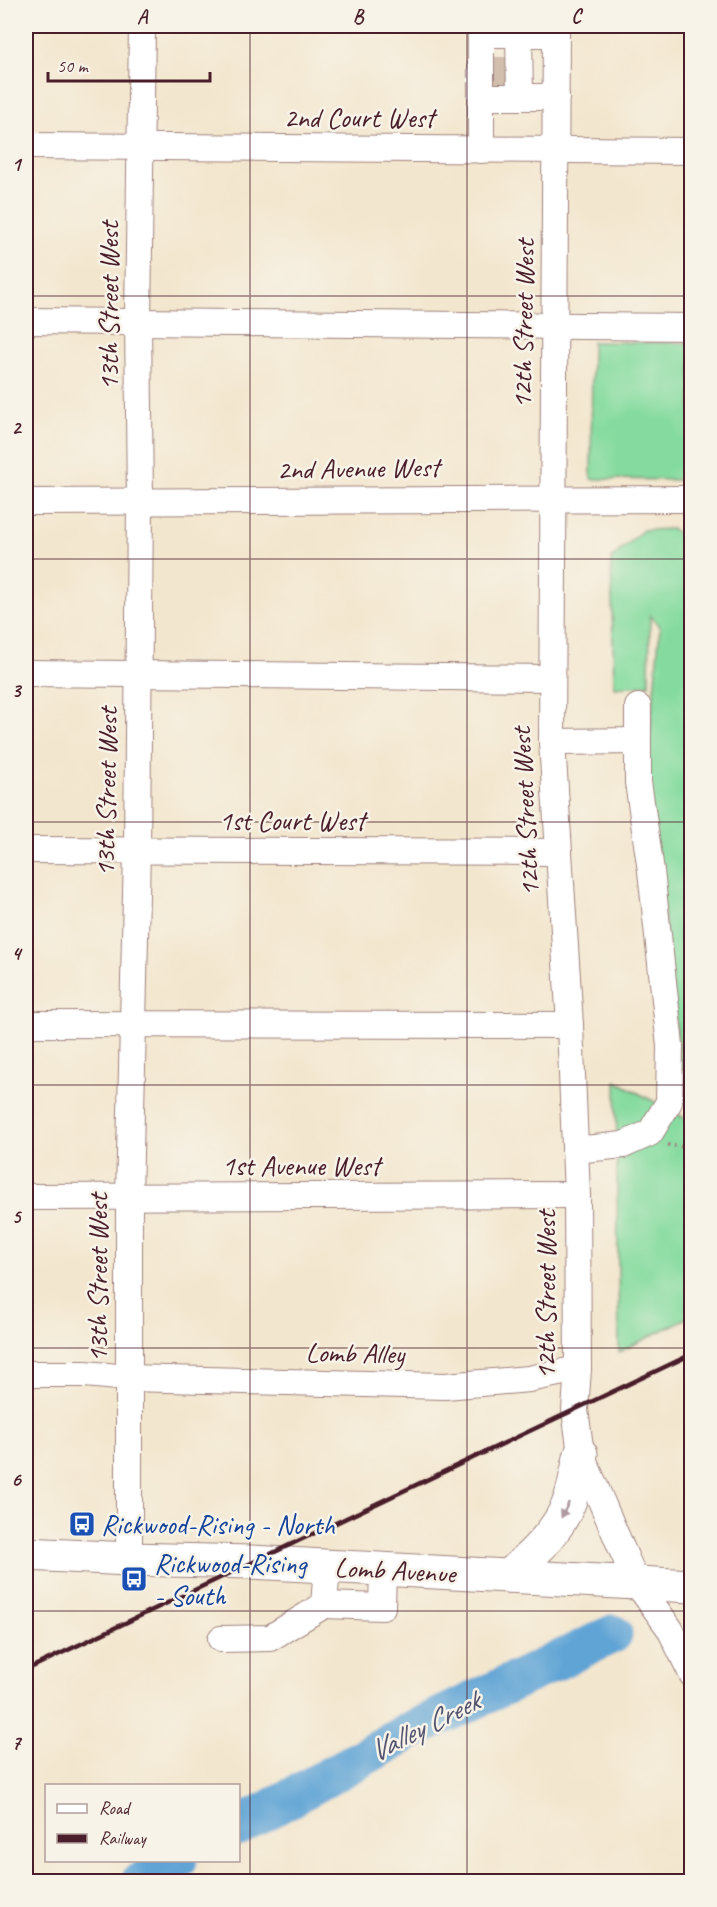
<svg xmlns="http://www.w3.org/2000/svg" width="717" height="1907" viewBox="0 0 717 1907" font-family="Caveat,sans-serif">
<rect width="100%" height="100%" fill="#f7f3e8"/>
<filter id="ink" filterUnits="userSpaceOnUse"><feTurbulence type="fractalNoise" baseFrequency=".0167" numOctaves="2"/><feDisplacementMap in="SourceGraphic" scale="12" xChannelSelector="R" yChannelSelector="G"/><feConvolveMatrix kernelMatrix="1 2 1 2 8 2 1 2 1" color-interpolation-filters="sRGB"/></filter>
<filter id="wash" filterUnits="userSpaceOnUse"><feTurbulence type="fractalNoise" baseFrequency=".008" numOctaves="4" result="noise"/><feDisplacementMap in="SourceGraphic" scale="24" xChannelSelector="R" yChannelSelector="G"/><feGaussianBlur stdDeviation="1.35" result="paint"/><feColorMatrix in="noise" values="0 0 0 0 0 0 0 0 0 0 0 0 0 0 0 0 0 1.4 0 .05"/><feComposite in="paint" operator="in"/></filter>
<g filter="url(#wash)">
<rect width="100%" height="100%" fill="#f3e6ce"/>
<g fill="#85db9f" stroke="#687d65" stroke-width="1.5">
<polygon points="592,342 691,343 691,480 591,479"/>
<polygon points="673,529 691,548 691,1076 681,1069 647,765 660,627 650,615 649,685 614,687 611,559 643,530"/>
<polygon points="616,1081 692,1122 691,1316 619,1352"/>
</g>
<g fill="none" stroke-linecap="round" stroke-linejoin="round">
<g stroke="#60a4d5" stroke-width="39">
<polyline points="238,1827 412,1730 613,1634"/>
<polyline points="140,1882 178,1860"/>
</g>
</g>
</g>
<g filter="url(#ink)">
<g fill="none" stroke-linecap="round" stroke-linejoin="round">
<polyline stroke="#d1bead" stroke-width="26" stroke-dasharray="26 13" stroke-linecap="butt" points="492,70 514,70"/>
<defs>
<g id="minor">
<polyline points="556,26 552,742 570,1025 577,1195 578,1369 575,1410 581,1454 636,1582 670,1629 692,1674"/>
<polyline points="519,35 520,97"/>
<polyline points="481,97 556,97"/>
<polyline points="26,146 692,151"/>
<polyline points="481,150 481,34 556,34"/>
<polyline points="26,321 692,327"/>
<polyline points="26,502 692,499"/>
<polyline points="26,673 551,678"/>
<polyline points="552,742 638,741"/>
<polyline points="26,850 558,852"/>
<polyline points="26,1024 570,1025"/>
<polyline points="575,1150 623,1145 650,1133 669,1102 670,1046 651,871 638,782 638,707"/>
<polyline points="26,1197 577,1195"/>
<polyline points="26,1374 85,1374 129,1378 445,1386 529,1379 578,1369"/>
<polyline points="129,1559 129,1197 137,851 140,502 138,321 142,26"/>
<polyline points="324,1605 382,1607 383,1569"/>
<polyline points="221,1639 270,1638 324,1605 327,1566"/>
</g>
<g id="major">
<polyline points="26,1554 129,1559 251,1562 692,1586"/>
<path d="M 509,1576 C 533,1554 559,1531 570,1500 C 575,1485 577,1469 581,1454"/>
</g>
</defs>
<use href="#minor" stroke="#9e827c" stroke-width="28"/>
<use href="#major" stroke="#9e827c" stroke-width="35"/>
<polyline stroke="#9e827c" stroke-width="4" stroke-dasharray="1.5 4.5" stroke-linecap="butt" points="668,1145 692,1148"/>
<use href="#minor" stroke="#fff" stroke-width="26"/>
<use href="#major" stroke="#fff" stroke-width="33"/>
<polyline stroke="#4a1f2b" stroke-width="4.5" points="26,1670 692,1354"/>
</g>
<defs><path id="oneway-solid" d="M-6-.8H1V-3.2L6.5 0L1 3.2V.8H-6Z" transform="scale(1.5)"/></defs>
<use fill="#ae9aa0" href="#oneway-solid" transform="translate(565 1510) rotate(116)"/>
</g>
<path fill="none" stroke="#4a1f2b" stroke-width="1.5" stroke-opacity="0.55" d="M 250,26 L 250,1882M 467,26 L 467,1882M 26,296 L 692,296M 26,559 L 692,559M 26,822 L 692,822M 26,1085 L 692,1085M 26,1348 L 692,1348M 26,1611 L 692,1611"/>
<defs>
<symbol id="bus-square" viewBox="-11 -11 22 22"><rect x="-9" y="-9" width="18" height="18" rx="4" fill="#1a4fb4" stroke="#f7f3e8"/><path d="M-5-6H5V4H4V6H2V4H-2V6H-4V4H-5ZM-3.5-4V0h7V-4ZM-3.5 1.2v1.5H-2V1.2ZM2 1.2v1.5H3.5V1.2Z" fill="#fff"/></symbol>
</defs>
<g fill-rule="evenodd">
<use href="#bus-square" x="67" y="1509" width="30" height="30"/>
<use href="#bus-square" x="119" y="1564" width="30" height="30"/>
</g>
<g text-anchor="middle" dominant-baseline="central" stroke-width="5" stroke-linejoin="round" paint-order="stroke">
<g font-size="28" fill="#4a1f2b" stroke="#f7f3e8">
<text x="359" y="117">2nd Court West</text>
<text transform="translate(108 306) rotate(-90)">13th Street West</text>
<text transform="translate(523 324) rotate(-89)">12th Street West</text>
<text transform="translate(358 468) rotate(-1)">2nd Avenue West</text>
<text transform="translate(106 792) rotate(-89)">13th Street West</text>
<text transform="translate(525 812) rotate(-93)">12th Street West</text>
<text x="292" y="820">1st Court West</text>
<text x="301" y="1165">1st Avenue West</text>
<text transform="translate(97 1278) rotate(-90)">13th Street West</text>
<text transform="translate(545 1295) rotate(-90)">12th Street West</text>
<text transform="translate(355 1353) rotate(1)">Lomb Alley</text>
<text transform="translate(395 1570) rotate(3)">Lomb Avenue</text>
</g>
<g font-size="28" fill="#164399" stroke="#f7f3e8" text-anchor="start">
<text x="101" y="1524">Rickwood-Rising - North</text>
<text x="154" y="1563">Rickwood-Rising<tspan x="154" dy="32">- South</tspan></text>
</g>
<g font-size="30" font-style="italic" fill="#53546f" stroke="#f7f3e8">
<text transform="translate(424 1726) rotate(-27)">Valley Creek</text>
</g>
</g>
<rect width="717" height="1907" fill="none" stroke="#f7f3e8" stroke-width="66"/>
<rect x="45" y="1784" width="195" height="78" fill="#f7f3e8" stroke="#b29e9c" stroke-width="1.5"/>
<rect x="57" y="1804" width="30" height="9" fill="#ffffff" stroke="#b29e9c" stroke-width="1.5"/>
<text x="99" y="1814" font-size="18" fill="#4a1f2b">Road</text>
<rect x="57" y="1834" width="30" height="9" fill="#4a1f2b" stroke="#b29e9c" stroke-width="1.5"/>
<text x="99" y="1844" font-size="18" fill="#4a1f2b">Railway</text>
<path d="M48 72v9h162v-9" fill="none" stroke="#4a1f2b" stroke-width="3"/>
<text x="57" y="72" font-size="18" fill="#4a1f2b" stroke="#f7f3e8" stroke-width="4.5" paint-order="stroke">50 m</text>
<rect x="33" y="33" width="651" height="1841" fill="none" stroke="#4a1f2b" stroke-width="2"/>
<g font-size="20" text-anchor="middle" font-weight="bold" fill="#4a1f2b">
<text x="142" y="23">A</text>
<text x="358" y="23">B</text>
<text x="576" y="23">C</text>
<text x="16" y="171">1</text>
<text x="16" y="434">2</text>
<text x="16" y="697">3</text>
<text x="16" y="960">4</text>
<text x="16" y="1223">5</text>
<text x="16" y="1486">6</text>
<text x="16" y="1749">7</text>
</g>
</svg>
